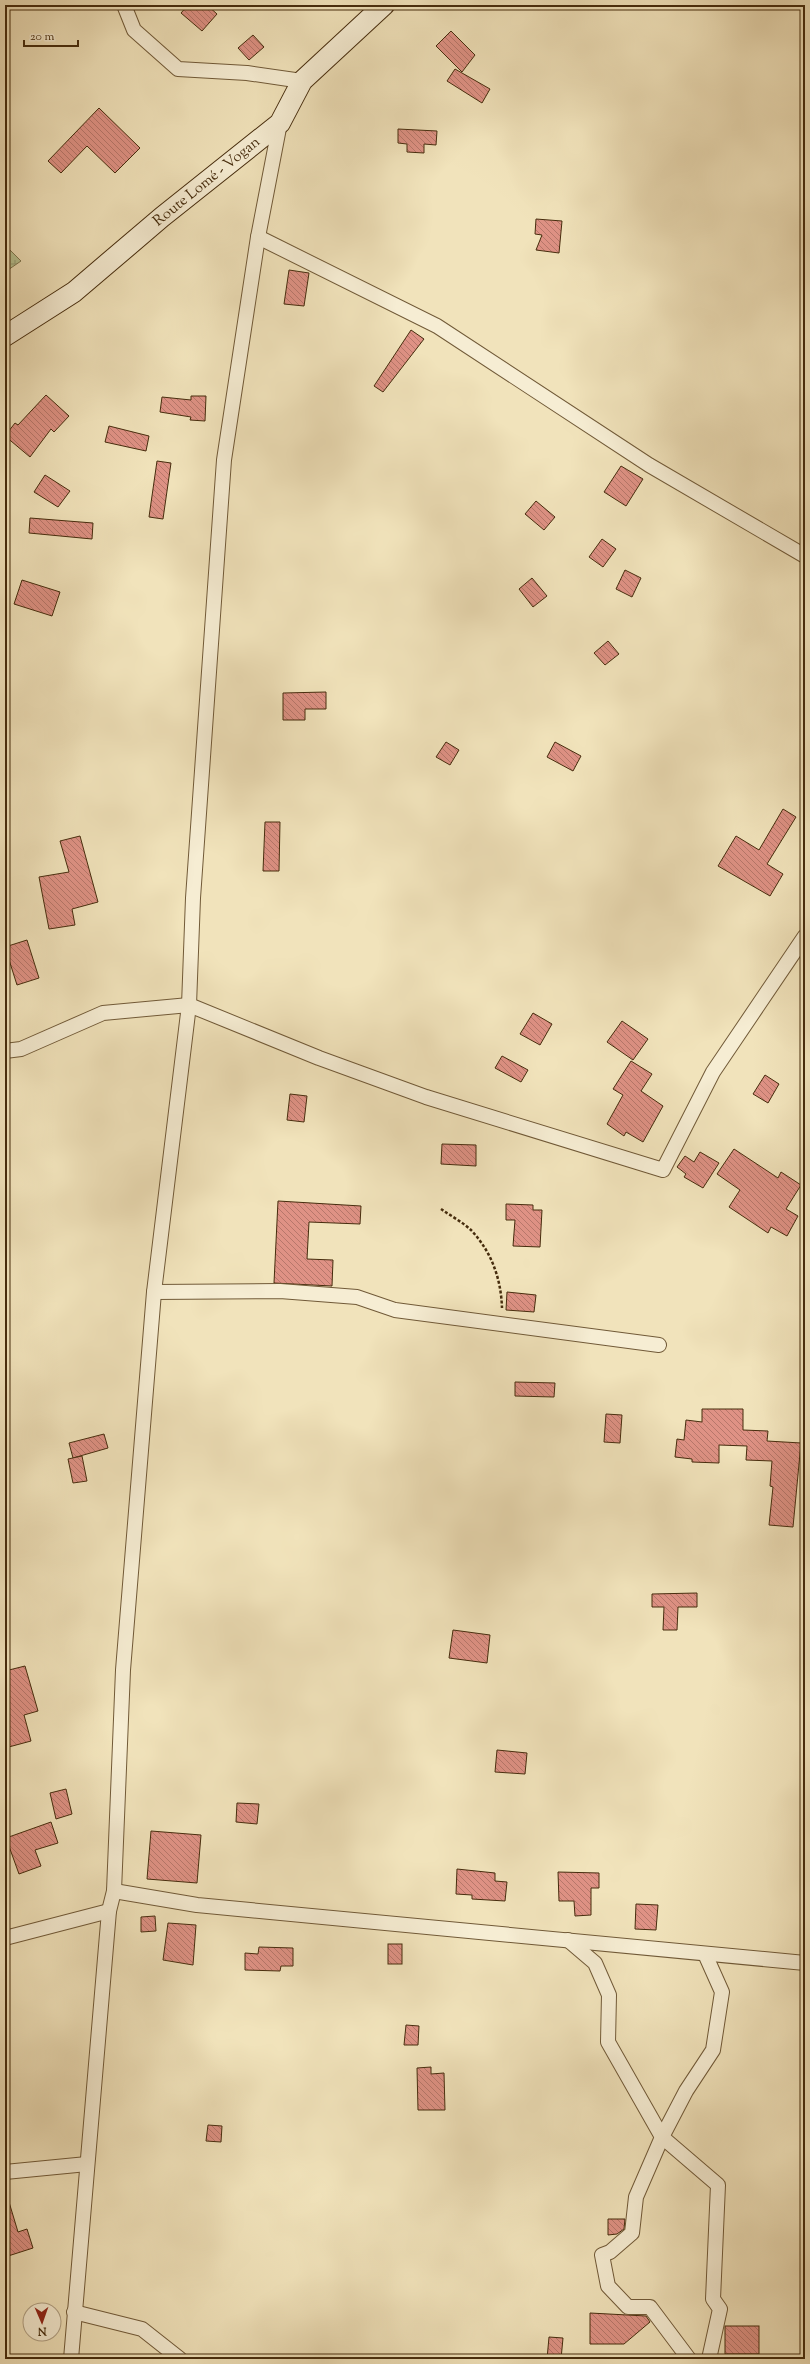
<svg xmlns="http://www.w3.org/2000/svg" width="810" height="2364" viewBox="0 0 810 2364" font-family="'Sorts Mill Goudy',serif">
<defs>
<pattern id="wetland-marsh" width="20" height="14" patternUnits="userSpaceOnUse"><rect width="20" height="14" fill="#b8c492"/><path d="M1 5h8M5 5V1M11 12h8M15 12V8" fill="none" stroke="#979f76"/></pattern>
<pattern id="building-back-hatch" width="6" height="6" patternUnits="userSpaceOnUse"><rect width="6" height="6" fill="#df9285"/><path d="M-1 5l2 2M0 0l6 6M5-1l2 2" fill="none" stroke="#b7776b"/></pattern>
</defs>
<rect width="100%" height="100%" fill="#f1e3bb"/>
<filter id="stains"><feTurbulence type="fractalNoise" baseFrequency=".005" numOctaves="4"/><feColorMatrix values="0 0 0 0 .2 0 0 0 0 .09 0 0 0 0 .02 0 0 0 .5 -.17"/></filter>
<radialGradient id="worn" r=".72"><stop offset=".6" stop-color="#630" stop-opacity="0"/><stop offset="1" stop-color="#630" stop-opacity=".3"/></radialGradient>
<polygon fill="url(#wetland-marsh)" stroke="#7f7850" points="5,245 21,261 5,272"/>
<g fill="url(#building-back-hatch)" stroke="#462c0d">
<polygon points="188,5 207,5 217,14 202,31 181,13"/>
<polygon points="451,31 475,55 462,72 436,46"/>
<polygon points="253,35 264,47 249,60 238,48"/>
<polygon points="455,69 490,89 482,103 447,81"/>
<polygon points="99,108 140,148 115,173 87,146 61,173 48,161"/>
<polygon points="398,129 437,131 436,145 424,144 424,153 407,152 407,144 398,143"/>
<polygon points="536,219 562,221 559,253 536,250 542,235 535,234"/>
<polygon points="289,270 309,273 304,306 284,304"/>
<polygon points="411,330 424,339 383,392 374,386"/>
<polygon points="46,395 69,416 54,432 51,429 30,457 5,436 15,423 18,425"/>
<polygon points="191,396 206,396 205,421 190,420 191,417 160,412 162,397 191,400"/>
<polygon points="109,426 149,436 146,451 105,442"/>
<polygon points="157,461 171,463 163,519 149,517"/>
<polygon points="621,466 643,479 626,506 604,492"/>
<polygon points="45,475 70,491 58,507 34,492"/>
<polygon points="536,501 555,517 544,530 525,514"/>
<polygon points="30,518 93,523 92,539 29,533"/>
<polygon points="602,539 616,549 603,567 589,557"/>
<polygon points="625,570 641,578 632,597 616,589"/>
<polygon points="532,578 547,596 533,607 519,589"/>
<polygon points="22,580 60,592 52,616 14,604"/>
<polygon points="608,641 619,654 605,665 594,653"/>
<polygon points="326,692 326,709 305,709 305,720 283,720 283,693"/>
<polygon points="446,742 459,750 450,765 436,757"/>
<polygon points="555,742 581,756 573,771 547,757"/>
<polygon points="783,809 796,817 767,864 783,874 770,896 718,866 736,836 759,850"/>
<polygon points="265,822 280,822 279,871 263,871"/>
<polygon points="80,836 98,902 72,909 75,925 49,929 39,877 69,872 60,841"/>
<polygon points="27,940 39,978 17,985 5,947"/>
<polygon points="533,1013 552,1024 540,1045 520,1034"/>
<polygon points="622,1021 648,1039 633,1060 607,1042"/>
<polygon points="502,1056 528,1070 521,1082 495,1068"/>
<polygon points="631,1061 652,1074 641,1091 663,1106 643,1142 626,1132 624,1136 607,1124 623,1095 613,1089"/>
<polygon points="765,1075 779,1084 768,1103 753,1094"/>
<polygon points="290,1094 307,1096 304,1122 287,1120"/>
<polygon points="442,1144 476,1145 476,1166 441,1164"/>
<polygon points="734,1149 778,1178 781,1172 801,1185 786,1209 798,1216 787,1236 771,1227 768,1233 729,1207 740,1190 717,1174"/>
<polygon points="700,1152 719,1163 703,1188 684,1177 686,1174 677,1167 685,1156 694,1162"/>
<polygon points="278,1201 361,1206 360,1224 309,1222 307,1259 333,1260 332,1286 274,1283"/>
<polygon points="506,1204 533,1205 533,1210 542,1210 540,1247 513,1246 515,1220 506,1220"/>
<polygon points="507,1292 536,1295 534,1312 506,1310"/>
<polygon points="515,1382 555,1383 554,1397 515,1396"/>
<polygon points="702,1409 743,1409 743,1430 768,1431 767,1441 801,1443 793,1527 769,1525 773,1487 770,1486 772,1461 746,1460 747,1446 719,1445 719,1463 692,1462 692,1459 675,1457 677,1439 684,1440 686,1420 702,1422"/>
<polygon points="606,1414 622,1415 620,1443 604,1442"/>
<polygon points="104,1434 108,1448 73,1458 69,1443"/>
<polygon points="82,1456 87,1481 73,1483 68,1459"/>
<polygon points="697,1593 697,1607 678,1607 677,1630 663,1630 664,1607 652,1607 652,1594"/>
<polygon points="453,1630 490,1635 487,1663 449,1658"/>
<polygon points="25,1666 38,1711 24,1715 31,1741 5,1748 5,1671"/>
<polygon points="497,1750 527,1753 525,1774 495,1772"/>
<polygon points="66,1789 72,1814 56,1819 50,1793"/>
<polygon points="237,1803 259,1804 257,1824 236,1822"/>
<polygon points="51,1822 58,1843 35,1850 41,1866 19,1874 6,1838"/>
<polygon points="151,1831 201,1835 197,1883 147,1879"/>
<polygon points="457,1869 495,1873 495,1881 507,1882 505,1901 472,1899 472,1895 456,1894"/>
<polygon points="558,1872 599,1873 599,1888 591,1888 591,1915 575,1916 574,1901 559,1901"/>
<polygon points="636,1904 658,1905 656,1930 635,1929"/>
<polygon points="155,1916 156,1931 141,1932 141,1917"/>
<polygon points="168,1923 196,1925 193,1965 163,1960"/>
<rect x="388" y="1944" width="14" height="20"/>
<polygon points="259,1947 293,1948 293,1966 281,1966 280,1971 245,1970 245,1953 258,1954"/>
<polygon points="406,2025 419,2026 418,2045 404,2045"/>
<polygon points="431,2067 431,2074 444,2073 445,2110 418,2110 417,2068"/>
<polygon points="208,2125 222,2126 221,2142 206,2141"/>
<polygon points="9,2202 18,2232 27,2229 33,2248 5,2257 5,2203"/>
<polygon points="608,2219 625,2219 624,2229 617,2234 608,2235"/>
<polygon points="590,2313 646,2316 650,2322 624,2344 590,2344"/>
<rect x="725" y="2326" width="34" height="28"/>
<polygon points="549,2337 563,2338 561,2359 547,2359"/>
</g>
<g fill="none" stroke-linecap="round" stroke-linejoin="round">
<defs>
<g id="street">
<polyline points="124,5 134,30 178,69 247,73 302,81"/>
<polyline points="258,237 437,326 649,465 805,556"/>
<polyline points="5,1051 21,1049 103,1013 189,1005 319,1058 426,1097 663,1170 713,1072 805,936"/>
<polyline points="154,1292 280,1291 357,1297 395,1310 659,1345"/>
<polyline points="114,1891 197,1905 805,1963"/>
<polyline points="5,1938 109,1911"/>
<polyline points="568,1940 595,1963 609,1995 608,2042 662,2137 718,2185 713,2299 720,2309 709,2359"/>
<polyline points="5,2172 87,2164"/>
<polyline points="74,2312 142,2329 180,2359"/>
<polyline points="71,2359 109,1911 114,1891 123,1670 154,1292 189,1005 193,898 224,460 258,237 280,123"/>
<polyline points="689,2359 650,2307 628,2307 608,2286 602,2255 610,2252 632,2233 636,2197 662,2137 686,2091 713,2050 722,1992 705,1954"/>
</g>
<polyline id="secondary" points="5,336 74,292 162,217 280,123 302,81 384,5"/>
</defs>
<use href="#street" stroke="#715a38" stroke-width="16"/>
<use href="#secondary" stroke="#462c0d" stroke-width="22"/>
<path stroke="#462c0d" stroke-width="2.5" stroke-dasharray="3 2" stroke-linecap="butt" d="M 441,1209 C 451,1216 464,1223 472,1231 C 492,1253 501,1279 502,1308"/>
<use href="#street" stroke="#f6edd3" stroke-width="14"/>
<use href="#secondary" stroke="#f6edd3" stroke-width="20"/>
</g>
<g text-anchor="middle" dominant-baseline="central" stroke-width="3.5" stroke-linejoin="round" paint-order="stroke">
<g font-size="15" fill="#462c0d" stroke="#f6edd3">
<text transform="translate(207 182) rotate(-39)">Route Lomé - Vogan</text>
</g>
</g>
<rect width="810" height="2364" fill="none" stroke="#f1e3bb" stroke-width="20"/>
<rect x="6" y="6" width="798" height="2352" fill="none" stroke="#462c0d" stroke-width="2"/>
<rect x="10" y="10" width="790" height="2344" fill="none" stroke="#462c0d"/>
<g transform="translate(42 2322) rotate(178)"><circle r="19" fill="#f6edd3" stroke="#b0a084"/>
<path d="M0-3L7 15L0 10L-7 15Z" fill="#8f2418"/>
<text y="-6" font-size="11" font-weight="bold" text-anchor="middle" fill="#462c0d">N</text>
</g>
<path d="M24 40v6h54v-6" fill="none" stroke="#462c0d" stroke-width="2"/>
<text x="30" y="40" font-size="12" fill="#462c0d" stroke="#f6edd3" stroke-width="3" paint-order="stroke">20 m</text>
<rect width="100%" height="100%" filter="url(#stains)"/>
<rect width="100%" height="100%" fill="url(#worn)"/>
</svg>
